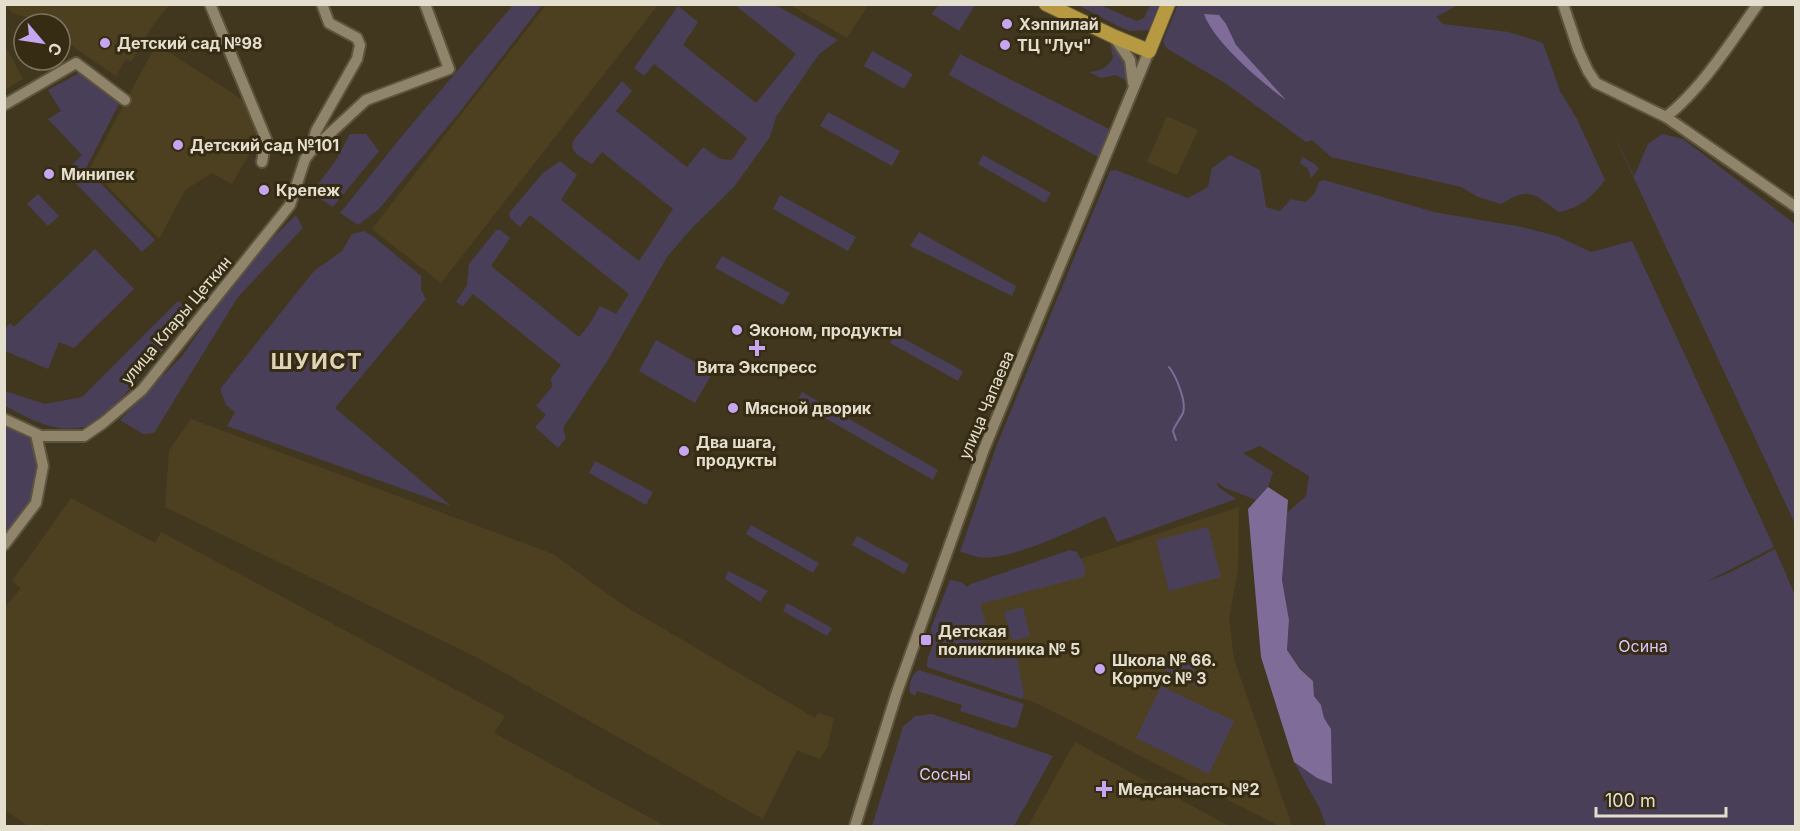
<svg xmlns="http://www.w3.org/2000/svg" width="1800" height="831" viewBox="0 0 1800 831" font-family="Inter,sans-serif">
<rect width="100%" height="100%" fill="#40371e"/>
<g fill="#4d4020">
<polygon points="5,5 169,5 153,25 131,62 126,59 116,76 60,38 60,24 43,24 38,21 13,13"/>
<polygon points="546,5 658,5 441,283 372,229"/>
<polygon points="790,5 868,5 847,38"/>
<polygon points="5,45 23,79 5,90 4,90"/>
<polygon points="159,46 259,110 263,122 258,139 232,184 212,173 185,190 159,239 90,168 152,52"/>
<polygon points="1167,116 1198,130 1177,175 1147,162"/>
<polygon points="191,419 553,554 623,605 815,718 818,713 834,718 828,746 820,759 797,750 763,819 476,657 165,507 169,450"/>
<polygon points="71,498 155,543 161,532 505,716 494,733 665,826 46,826 48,823 42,826 28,826 5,810 5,607 21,588 12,581"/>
<polygon points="1239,507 1238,569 1229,619 1234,659 1292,826 1279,826 1036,703 963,678 967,598 1000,585"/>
<polygon points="1075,742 1229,826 1028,826"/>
</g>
<g fill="#4a3f59">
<polygon points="513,5 542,5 459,113 379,209 358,225 340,213 402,136"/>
<path d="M 735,5 L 776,5 L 838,40 L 819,54 L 776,117 L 770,137 L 734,187 L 691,229 L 667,257 L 608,360 L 563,428 L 566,438 L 558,448 L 535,427 L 546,415 L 536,406 L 552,387 L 551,378 L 561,365 L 473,294 L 463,306 L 456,302 L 467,285 L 469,264 L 496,230 L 500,230 L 510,238 L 491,266 L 579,337 L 589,325 L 600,306 L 616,314 L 629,294 L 530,215 L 520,227 L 510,218 L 509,213 L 543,173 L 560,161 L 577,175 L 561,200 L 639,261 L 673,209 L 602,152 L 592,164 C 583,158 569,153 573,141 L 622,81 L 632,91 L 616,111 L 687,167 L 703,147 L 720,159 L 732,160 L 747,138 L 654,64 L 644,76 L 634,68 L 678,6 L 698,22 L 683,45 L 756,103 L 796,54 Z"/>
<polygon points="938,5 938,4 975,5 959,31 932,14"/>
<polygon points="1078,5 1100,5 1137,21 1144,18 1150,5 1164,5 1151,30 1130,31 1118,26"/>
<path d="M 1178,5 L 1458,5 L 1436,17 L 1443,24 L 1509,32 L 1543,43 L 1560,91 L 1577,119 L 1605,116 L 1634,176 L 1648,144 L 1662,134 L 1683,139 L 1795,224 L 1795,524 L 1605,116 L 1577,119 L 1605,180 C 1592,197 1580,208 1559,212 C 1532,194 1532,186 1501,204 L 1478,197 L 1461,187 L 1331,157 L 1312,140 L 1306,142 L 1302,157 L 1315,164 L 1319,169 L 1311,178 L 1308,169 L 1300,163 L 1290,199 L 1306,202 L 1314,194 L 1319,182 L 1324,180 L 1434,212 L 1522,227 L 1557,236 L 1591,252 L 1632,241 L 1774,547 L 1704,583 L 1733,571 L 1775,549 L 1795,595 L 1795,826 L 1326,826 L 1319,807 L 1294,762 L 1317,778 L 1330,739 L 1331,729 L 1324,718 L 1321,705 L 1314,696 L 1313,681 L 1300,668 L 1287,650 L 1289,620 L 1282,580 L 1287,513 L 1306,496 L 1309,476 L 1260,446 L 1243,453 L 1273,472 L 1268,487 L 1256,500 L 1225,488 L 1217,482 L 1218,487 L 1236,499 L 1117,542 L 1105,516 C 1074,529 1010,562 978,557 C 972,556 966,553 960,552 L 996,447 L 1110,171 L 1116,170 L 1188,198 L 1208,187 L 1212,168 L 1230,155 L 1260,170 L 1266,207 L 1280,211 L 1290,200 L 1306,142 L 1225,83 L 1166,48 L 1163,41 Z"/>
<path d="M 1110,42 C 1129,55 1128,60 1129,82 L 1116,75 L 1101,78 L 1089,72 C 1101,71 1107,68 1113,58 Z"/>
<polygon points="872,51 913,74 904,89 864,66"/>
<polygon points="960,54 1109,129 1098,157 949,75"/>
<polygon points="81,72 120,102 86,168 155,240 142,252 65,172 82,155 48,119 61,111 48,90"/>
<polygon points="828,112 900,151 892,166 820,126"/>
<polygon points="350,134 366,134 379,151 333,207 316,196 316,187 336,160"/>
<polygon points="983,155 1051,193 1045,203 978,164"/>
<polygon points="38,194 59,216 48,226 27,204"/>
<polygon points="780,195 856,237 848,251 773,209"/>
<polygon points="296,215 303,228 238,297 154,433 143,434 120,420 182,356 248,262"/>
<polygon points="364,231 374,237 421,276 421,290 426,299 335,408 451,506 227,426 235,412 226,405 220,389 314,271 342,251 352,234"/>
<polygon points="919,232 1016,286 1012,296 910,246"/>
<polygon points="95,249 134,289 74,348 59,342 48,369 5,351 5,329 10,323 14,327"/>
<polygon points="722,256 790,293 783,305 715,268"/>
<path d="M 178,301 L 193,312 C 174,335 109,423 83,427 C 53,433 30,419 5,406 L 5,391 L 45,404 L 82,397 Z"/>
<polygon points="895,334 963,371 958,381 890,343"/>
<polygon points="656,340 713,372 695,403 639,371"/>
<polygon points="802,392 938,470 933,480 797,402"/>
<polygon points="5,426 33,439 37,481 33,499 5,543"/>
<polygon points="595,461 653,492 646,505 589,473"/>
<polygon points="751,525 819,563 813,573 746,534"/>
<polygon points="1208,527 1221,577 1169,591 1156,540"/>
<polygon points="857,536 909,564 904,574 852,545"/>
<path d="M 1070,550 L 1077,552 C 1081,560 1089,569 1083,577 L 980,604 L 987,630 L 979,632 L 982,646 L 992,645 L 995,660 L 1012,656 L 1017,659 L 1024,695 L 1022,699 L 927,667 C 926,657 933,650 933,640 L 930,637 L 931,628 L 950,580 L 961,582 L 967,587 L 971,584 Z"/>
<polygon points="728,571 768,591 760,602 725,579"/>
<polygon points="787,603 832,628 827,636 783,611"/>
<polygon points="1023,607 1030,636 1012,641 1004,612"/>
<polygon points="1192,661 1198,687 1161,668"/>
<path d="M 919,670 L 1024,704 L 1017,727 L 1013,728 L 960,711 L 962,705 L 917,691 L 915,696 L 910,693 C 908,686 912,673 919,670 Z"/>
<polygon points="1161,686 1234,721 1209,774 1136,738"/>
<polygon points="932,714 1053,756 1014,826 872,826 903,727 915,716"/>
</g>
<g fill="#7f6c98">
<path d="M 1204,14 L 1219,15 L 1226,24 L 1236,45 L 1286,100 C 1263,84 1213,41 1204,14 Z"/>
<polygon points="1268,487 1288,500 1282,580 1289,620 1287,650 1300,669 1313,681 1314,696 1321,705 1324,718 1331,729 1332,784 1317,778 1294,762 1261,657 1248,509"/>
</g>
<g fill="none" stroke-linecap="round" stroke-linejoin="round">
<path stroke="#7f6c98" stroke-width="2" d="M 1169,367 C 1176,376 1187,402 1183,413 C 1180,419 1175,425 1173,431 L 1176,440"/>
<defs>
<g id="minor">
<polyline points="210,4 266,139 262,162"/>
<polyline points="1563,4 1578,49 1588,71 1596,83 1666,117 1796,207"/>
<polyline points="1115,38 1130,60 1133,83"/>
<polyline points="4,105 76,63 125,100"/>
<path d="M 1666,117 C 1704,86 1730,43 1758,4"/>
<polyline points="311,151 366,100 449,69 425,4"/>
<polyline points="4,419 41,436 84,436 103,423 142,390 290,205 305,159 311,151 316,131 357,59 360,45 357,38 329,23 322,4"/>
<polyline points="4,545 36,503 43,466 36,434"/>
<polyline points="855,826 897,692 984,449 1149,51"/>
</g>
<polyline id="major" points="1046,4 1115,37 1149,51 1168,4"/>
</defs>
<use href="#minor" stroke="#5c543e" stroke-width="14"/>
<use href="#major" stroke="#5c543e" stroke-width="16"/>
<use href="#minor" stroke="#90856a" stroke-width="10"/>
<use href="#major" stroke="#b69941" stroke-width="14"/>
</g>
<g fill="#c6a6f0" stroke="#362c14" stroke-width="2">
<circle cx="1007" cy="24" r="6"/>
<circle cx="105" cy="43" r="6"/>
<circle cx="1005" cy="45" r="6"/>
<circle cx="178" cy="145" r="6"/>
<circle cx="49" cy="174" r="6"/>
<circle cx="264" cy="190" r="6"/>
<circle cx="737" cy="330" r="6"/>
<path d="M754 339h6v6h6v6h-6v6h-6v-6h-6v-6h6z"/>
<circle cx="733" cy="408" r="6"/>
<circle cx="684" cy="451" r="6"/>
<rect x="920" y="634" width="12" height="12" rx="3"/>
<circle cx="1100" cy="669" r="6"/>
<path d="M1101 780h6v6h6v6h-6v6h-6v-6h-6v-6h6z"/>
</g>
<g text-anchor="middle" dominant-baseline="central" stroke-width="6" stroke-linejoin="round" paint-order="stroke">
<g font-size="16" font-weight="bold" fill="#e4decf" stroke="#362c14" text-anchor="start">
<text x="1019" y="24">Хэппилай</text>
<text x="117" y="43">Детский сад №98</text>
<text x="1017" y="45">ТЦ "Луч"</text>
<text x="190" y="145">Детский сад №101</text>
<text x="61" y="174">Минипек</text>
<text x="276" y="190">Крепеж</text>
<text x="749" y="330">Эконом, продукты</text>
<text x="757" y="367" text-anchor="middle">Вита Экспресс</text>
<text x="745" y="408">Мясной дворик</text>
<text x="696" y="442">Два шага,<tspan x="696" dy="18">продукты</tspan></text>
<text x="938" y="631">Детская<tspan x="938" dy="18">поликлиника № 5</tspan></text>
<text x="1112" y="660">Школа № 66.<tspan x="1112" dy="18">Корпус № 3</tspan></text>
<text x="1118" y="789">Медсанчасть №2</text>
</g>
<g font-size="16" fill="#e4decf" stroke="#362c14">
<text transform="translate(176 320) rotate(-50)">улица Клары Цеткин</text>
<text transform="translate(986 405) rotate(-67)">улица Чапаева</text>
</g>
<g font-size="16" fill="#ddc6fd" stroke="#362c14">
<text x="1643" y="646">Осина</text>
<text x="945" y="774">Сосны</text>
</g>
<g font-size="22" font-weight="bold" letter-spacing="1.5" fill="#e0d4b7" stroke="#362c14">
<text x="317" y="361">ШУИСТ</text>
</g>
</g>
<rect width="1800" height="831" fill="none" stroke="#e4decf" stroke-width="12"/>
<g transform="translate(42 42) rotate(119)"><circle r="28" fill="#362c14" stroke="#7c735f" stroke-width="1.5"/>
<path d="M0-4.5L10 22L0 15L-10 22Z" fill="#c6a6f0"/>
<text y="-9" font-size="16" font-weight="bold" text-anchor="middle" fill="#e4decf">С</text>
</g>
<path d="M1596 807v9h130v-9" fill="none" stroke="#e4decf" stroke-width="3"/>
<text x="1605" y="807" font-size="18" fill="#e4decf" stroke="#362c14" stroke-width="4.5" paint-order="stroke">100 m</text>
</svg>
